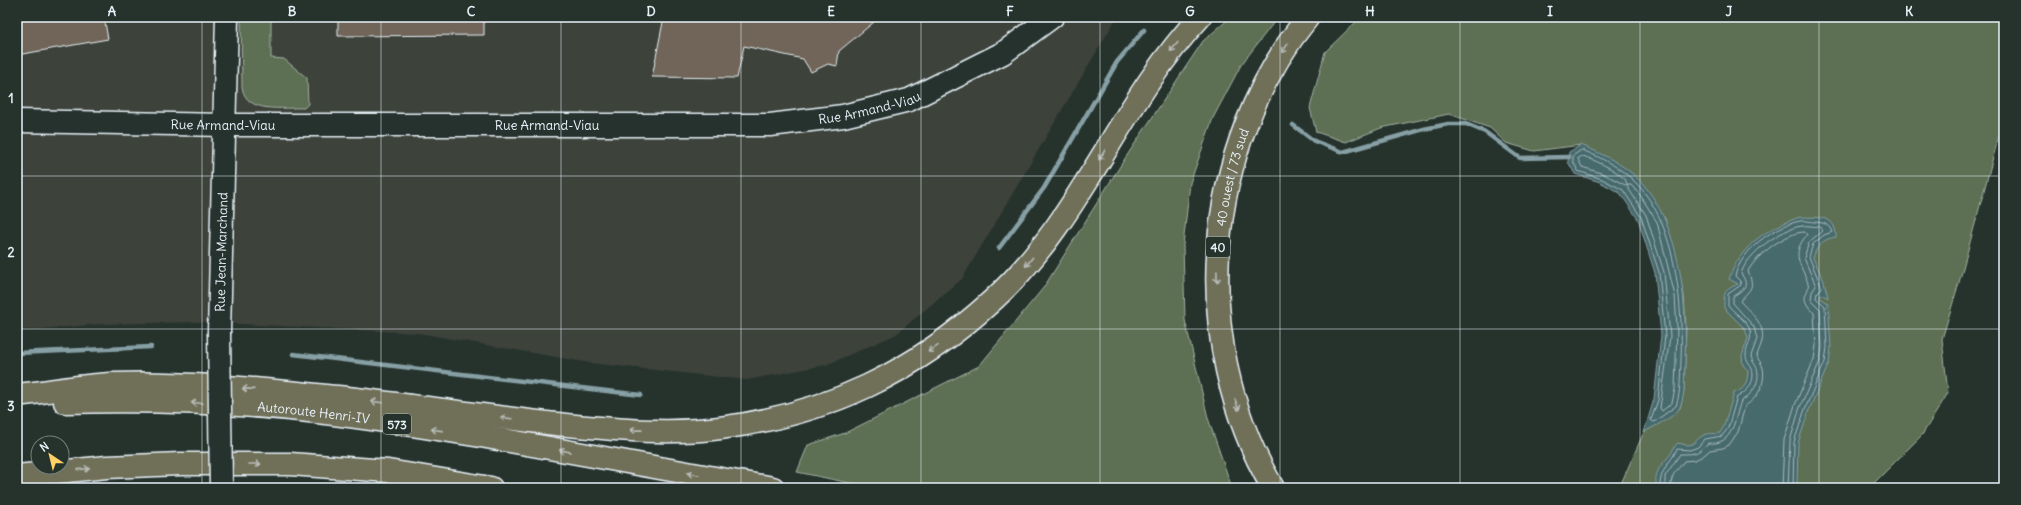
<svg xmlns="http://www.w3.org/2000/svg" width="2021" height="505" viewBox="0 0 2021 505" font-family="Delius,sans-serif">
<rect width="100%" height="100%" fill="#26332d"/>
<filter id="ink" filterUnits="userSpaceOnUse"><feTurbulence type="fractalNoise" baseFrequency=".025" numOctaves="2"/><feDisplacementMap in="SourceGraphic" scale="8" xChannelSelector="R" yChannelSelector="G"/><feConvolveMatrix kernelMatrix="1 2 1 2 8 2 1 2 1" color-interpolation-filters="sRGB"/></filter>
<g filter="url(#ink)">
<polygon fill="#3c423a" points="17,17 1117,17 962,279 895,335 826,365 747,380 590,363 418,333 199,322 103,324 17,331"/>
<g fill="#5d7052" stroke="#a2b0a5">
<path d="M 241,17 L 271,17 L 271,58 L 284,59 L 307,78 L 308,104 L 304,108 C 284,107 246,115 242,87 Z"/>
<polygon points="1231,17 1278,17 1241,65 1213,118 1190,183 1183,245 1185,320 1208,418 1232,488 874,488 797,472 808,445 845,433 979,366 1044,287 1124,160 1203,41"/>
<polygon points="1361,17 2004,17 2004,117 1960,279 1942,339 1948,393 1922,435 1869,488 1619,488 1644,432 1665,420 1680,408 1684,390 1686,327 1684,295 1665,218 1581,145 1534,151 1506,143 1490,128 1449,114 1381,128 1346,142 1316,132 1310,108 1325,52"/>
</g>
<g fill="#476a6d" stroke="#87a0a5">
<path d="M 1581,145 C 1605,155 1632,168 1648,190 C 1682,237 1687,305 1685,362 C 1684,376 1686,393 1680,407 C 1677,416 1653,427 1644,432 L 1654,399 L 1661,335 L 1655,273 L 1638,219 L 1620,193 L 1600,182 L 1575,174 L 1568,162 L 1569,152 Z"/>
<path d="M 1800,217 C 1818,218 1836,214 1836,237 C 1822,239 1817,246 1813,258 L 1824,281 L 1828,298 L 1821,294 L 1820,298 L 1828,303 L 1831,347 L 1829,363 L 1809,410 L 1798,443 L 1797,488 L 1657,488 C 1653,473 1660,467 1669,456 C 1673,452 1673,447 1678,443 C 1696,448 1691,442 1704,435 C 1709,432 1714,435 1720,433 L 1724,426 L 1734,393 C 1746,389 1747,382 1748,371 L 1743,365 L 1742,356 L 1748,338 L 1745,329 L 1724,308 C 1724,292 1723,291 1738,284 L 1729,279 C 1741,244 1768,228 1800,217 Z"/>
</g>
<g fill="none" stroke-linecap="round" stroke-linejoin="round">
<g stroke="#a8bbc0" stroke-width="1">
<path d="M 1582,150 C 1605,159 1629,172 1644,192 C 1677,234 1683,309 1681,361 C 1680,376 1681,391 1676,406 L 1654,422 L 1651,420 L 1658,400 L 1665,336 L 1659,272 L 1641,217 L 1623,190 L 1602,179 L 1578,171 L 1573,161 L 1573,156 Z"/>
<path d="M 1583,156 C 1594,160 1625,173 1627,184 L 1625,185 L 1604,174 L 1582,167 L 1578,159 Z"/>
<polygon points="1628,185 1631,185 1640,195 1657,222 1675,296 1677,328 1675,389 1672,403 1662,411 1660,408 1670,336 1664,272 1646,215 1628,188"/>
<path d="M 1660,488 C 1659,470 1670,464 1677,449 L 1690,450 L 1698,447 L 1705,439 L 1722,436 L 1728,428 L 1737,397 C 1747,392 1756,382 1752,369 C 1750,364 1746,362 1746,355 C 1746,345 1754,339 1749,328 C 1745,319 1734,313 1728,305 L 1728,294 L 1741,285 L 1740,281 L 1735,276 C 1741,250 1774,226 1800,221 C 1805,220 1811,222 1815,222 C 1824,223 1828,223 1832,232 L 1824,235 L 1813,244 L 1809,257 L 1822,288 L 1817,293 L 1816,298 L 1825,306 L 1827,347 L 1825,362 L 1805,409 L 1794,442 L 1793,488"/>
<path d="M 1665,488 L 1665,476 L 1680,454 C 1696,454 1697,454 1708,443 C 1734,446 1734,419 1741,401 C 1752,395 1761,382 1757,368 C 1755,364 1752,361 1751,356 L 1757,339 L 1754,327 L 1733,303 L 1733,296 C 1744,290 1750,285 1741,274 C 1746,254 1782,228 1802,226 C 1808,225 1815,227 1820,227 L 1822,231 L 1809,242 L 1804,258 L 1816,286 L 1812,292 L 1811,300 L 1820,309 L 1822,347 L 1820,361 L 1800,407 L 1790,441 L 1788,488"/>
<path d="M 1671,488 C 1671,472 1676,473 1684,461 L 1695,460 L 1703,456 L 1710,450 L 1723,448 L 1729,445 L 1738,432 L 1745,406 C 1758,398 1766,383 1763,368 C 1762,363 1758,360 1757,356 C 1758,351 1761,346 1762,341 C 1766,323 1749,312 1740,301 C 1751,288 1755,289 1748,271 C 1757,255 1786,232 1805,232 L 1807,235 C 1790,254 1801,264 1808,283 C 1811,294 1796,295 1814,313 L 1816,346 L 1814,359 L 1795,405 L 1784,440 L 1782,488"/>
</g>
<g stroke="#87a0a5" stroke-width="4.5">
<polyline points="1293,125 1314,141 1343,152 1424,129 1448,124 1466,124 1485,132 1520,158 1569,157"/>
<polyline points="999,248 1044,188 1117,62 1144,30"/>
<polyline points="17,353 151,347"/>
<polyline points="293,354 641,395"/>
</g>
</g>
<g fill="#706559" stroke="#e8f1f8">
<polygon points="17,17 104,17 108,39 17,55"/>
<polygon points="338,17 484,17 484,35 338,36"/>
<polygon points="664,17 880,17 839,51 837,66 828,64 811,72 803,59 744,46 737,78 652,77"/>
</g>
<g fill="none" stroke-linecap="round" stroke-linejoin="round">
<defs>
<g id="minor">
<path id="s1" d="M 17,121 L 225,125 L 770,125 L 843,116 L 909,100 L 1003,53 L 1052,17"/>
<path id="s2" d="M 219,332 L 227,17"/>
</g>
<g id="highway">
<path d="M 17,395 C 48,392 81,385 112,384 C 186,381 265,390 338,397 C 411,405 483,416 556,424 C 610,429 666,435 720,428 C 828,414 914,373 994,299 C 1081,220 1120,102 1200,17"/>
<path id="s3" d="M 65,402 C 146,400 228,402 309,411 C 464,429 618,462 773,488"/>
<polyline points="17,476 107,467 180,464 290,464 388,471 491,488"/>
<path id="s4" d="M 1273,488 C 1187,342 1202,148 1308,17"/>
</g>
</defs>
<use href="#minor" stroke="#e8f1f8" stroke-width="25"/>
<use href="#highway" stroke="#e8f1f8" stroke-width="25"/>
<use href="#minor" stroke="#26332d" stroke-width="22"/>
<use href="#highway" stroke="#706f59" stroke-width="22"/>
<defs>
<polyline id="minor-bridge" points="219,332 221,488"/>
</defs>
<use href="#minor-bridge" stroke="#e8f1f8" stroke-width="25" stroke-linecap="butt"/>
<use href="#minor-bridge" stroke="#26332d" stroke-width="22"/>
</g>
<defs><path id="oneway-shaft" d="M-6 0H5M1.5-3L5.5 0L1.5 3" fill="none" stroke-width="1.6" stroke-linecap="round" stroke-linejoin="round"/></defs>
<g stroke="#b8bdb8">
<use href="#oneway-shaft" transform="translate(1174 47) rotate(130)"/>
<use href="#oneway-shaft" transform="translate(1285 48) rotate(125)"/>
<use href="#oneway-shaft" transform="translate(1102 155) rotate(122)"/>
<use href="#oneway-shaft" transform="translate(1029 262) rotate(129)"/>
<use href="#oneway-shaft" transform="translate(1217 277) rotate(89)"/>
<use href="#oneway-shaft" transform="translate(933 349) rotate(146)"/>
<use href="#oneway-shaft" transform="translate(248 389) rotate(-176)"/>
<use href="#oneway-shaft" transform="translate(377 402) rotate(-173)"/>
<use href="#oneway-shaft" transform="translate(197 403) rotate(-177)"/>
<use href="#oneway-shaft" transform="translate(1237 405) rotate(71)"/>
<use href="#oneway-shaft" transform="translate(506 418) rotate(-173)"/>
<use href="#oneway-shaft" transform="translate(437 430) rotate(-172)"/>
<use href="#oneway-shaft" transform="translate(636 430) rotate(-179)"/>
<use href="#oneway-shaft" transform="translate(565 451) rotate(-170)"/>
<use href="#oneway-shaft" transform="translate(255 464)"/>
<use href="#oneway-shaft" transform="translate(84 469) rotate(-6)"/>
<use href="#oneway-shaft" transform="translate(693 474) rotate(-170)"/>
</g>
</g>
<path fill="none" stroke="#e8f1f8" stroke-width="1" stroke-opacity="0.55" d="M 202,17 L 202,488M 381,17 L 381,488M 561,17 L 561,488M 741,17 L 741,488M 921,17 L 921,488M 1100,17 L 1100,488M 1280,17 L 1280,488M 1460,17 L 1460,488M 1640,17 L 1640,488M 1819,17 L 1819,488M 17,176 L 2004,176M 17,329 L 2004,329"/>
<g text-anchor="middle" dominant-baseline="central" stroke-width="4" stroke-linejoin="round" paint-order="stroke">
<g fill="#26332d" stroke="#aeb8bb" stroke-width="1">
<rect x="1206" y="237" width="24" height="20" rx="3"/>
<rect x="383" y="414" width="28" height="20" rx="3"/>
</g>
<g font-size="12" font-weight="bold" fill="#e8f1f8">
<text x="1218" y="247">40</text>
<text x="397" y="424">573</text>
</g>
<g font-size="13" fill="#e8f1f8" stroke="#26332d">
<text stroke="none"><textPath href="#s1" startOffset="854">Rue Armand-Viau</textPath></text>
<text stroke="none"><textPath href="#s1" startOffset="206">Rue Armand-Viau</textPath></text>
<text stroke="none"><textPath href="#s1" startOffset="530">Rue Armand-Viau</textPath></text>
<text stroke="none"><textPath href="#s4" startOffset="322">40 ouest / 73 sud</textPath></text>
<text stroke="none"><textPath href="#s2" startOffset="80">Rue Jean-Marchand</textPath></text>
<text stroke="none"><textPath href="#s3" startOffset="249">Autoroute Henri-IV</textPath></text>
</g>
</g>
<rect width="2021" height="505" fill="none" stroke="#26332d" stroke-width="44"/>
<g transform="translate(50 455) rotate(325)"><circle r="19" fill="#26332d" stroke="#747f7e"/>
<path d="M0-3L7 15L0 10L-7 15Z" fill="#ffd166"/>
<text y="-6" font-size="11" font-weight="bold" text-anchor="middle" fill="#e8f1f8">N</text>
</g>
<rect x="22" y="22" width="1977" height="461" fill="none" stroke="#e8f1f8" stroke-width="1.5"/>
<g font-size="13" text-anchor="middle" font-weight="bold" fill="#e8f1f8">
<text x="112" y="16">A</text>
<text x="292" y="16">B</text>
<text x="471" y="16">C</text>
<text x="651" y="16">D</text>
<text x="831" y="16">E</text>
<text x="1010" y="16">F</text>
<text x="1190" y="16">G</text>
<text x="1370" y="16">H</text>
<text x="1550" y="16">I</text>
<text x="1729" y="16">J</text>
<text x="1909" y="16">K</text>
<text x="11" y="103">1</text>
<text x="11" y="257">2</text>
<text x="11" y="411">3</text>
</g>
</svg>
